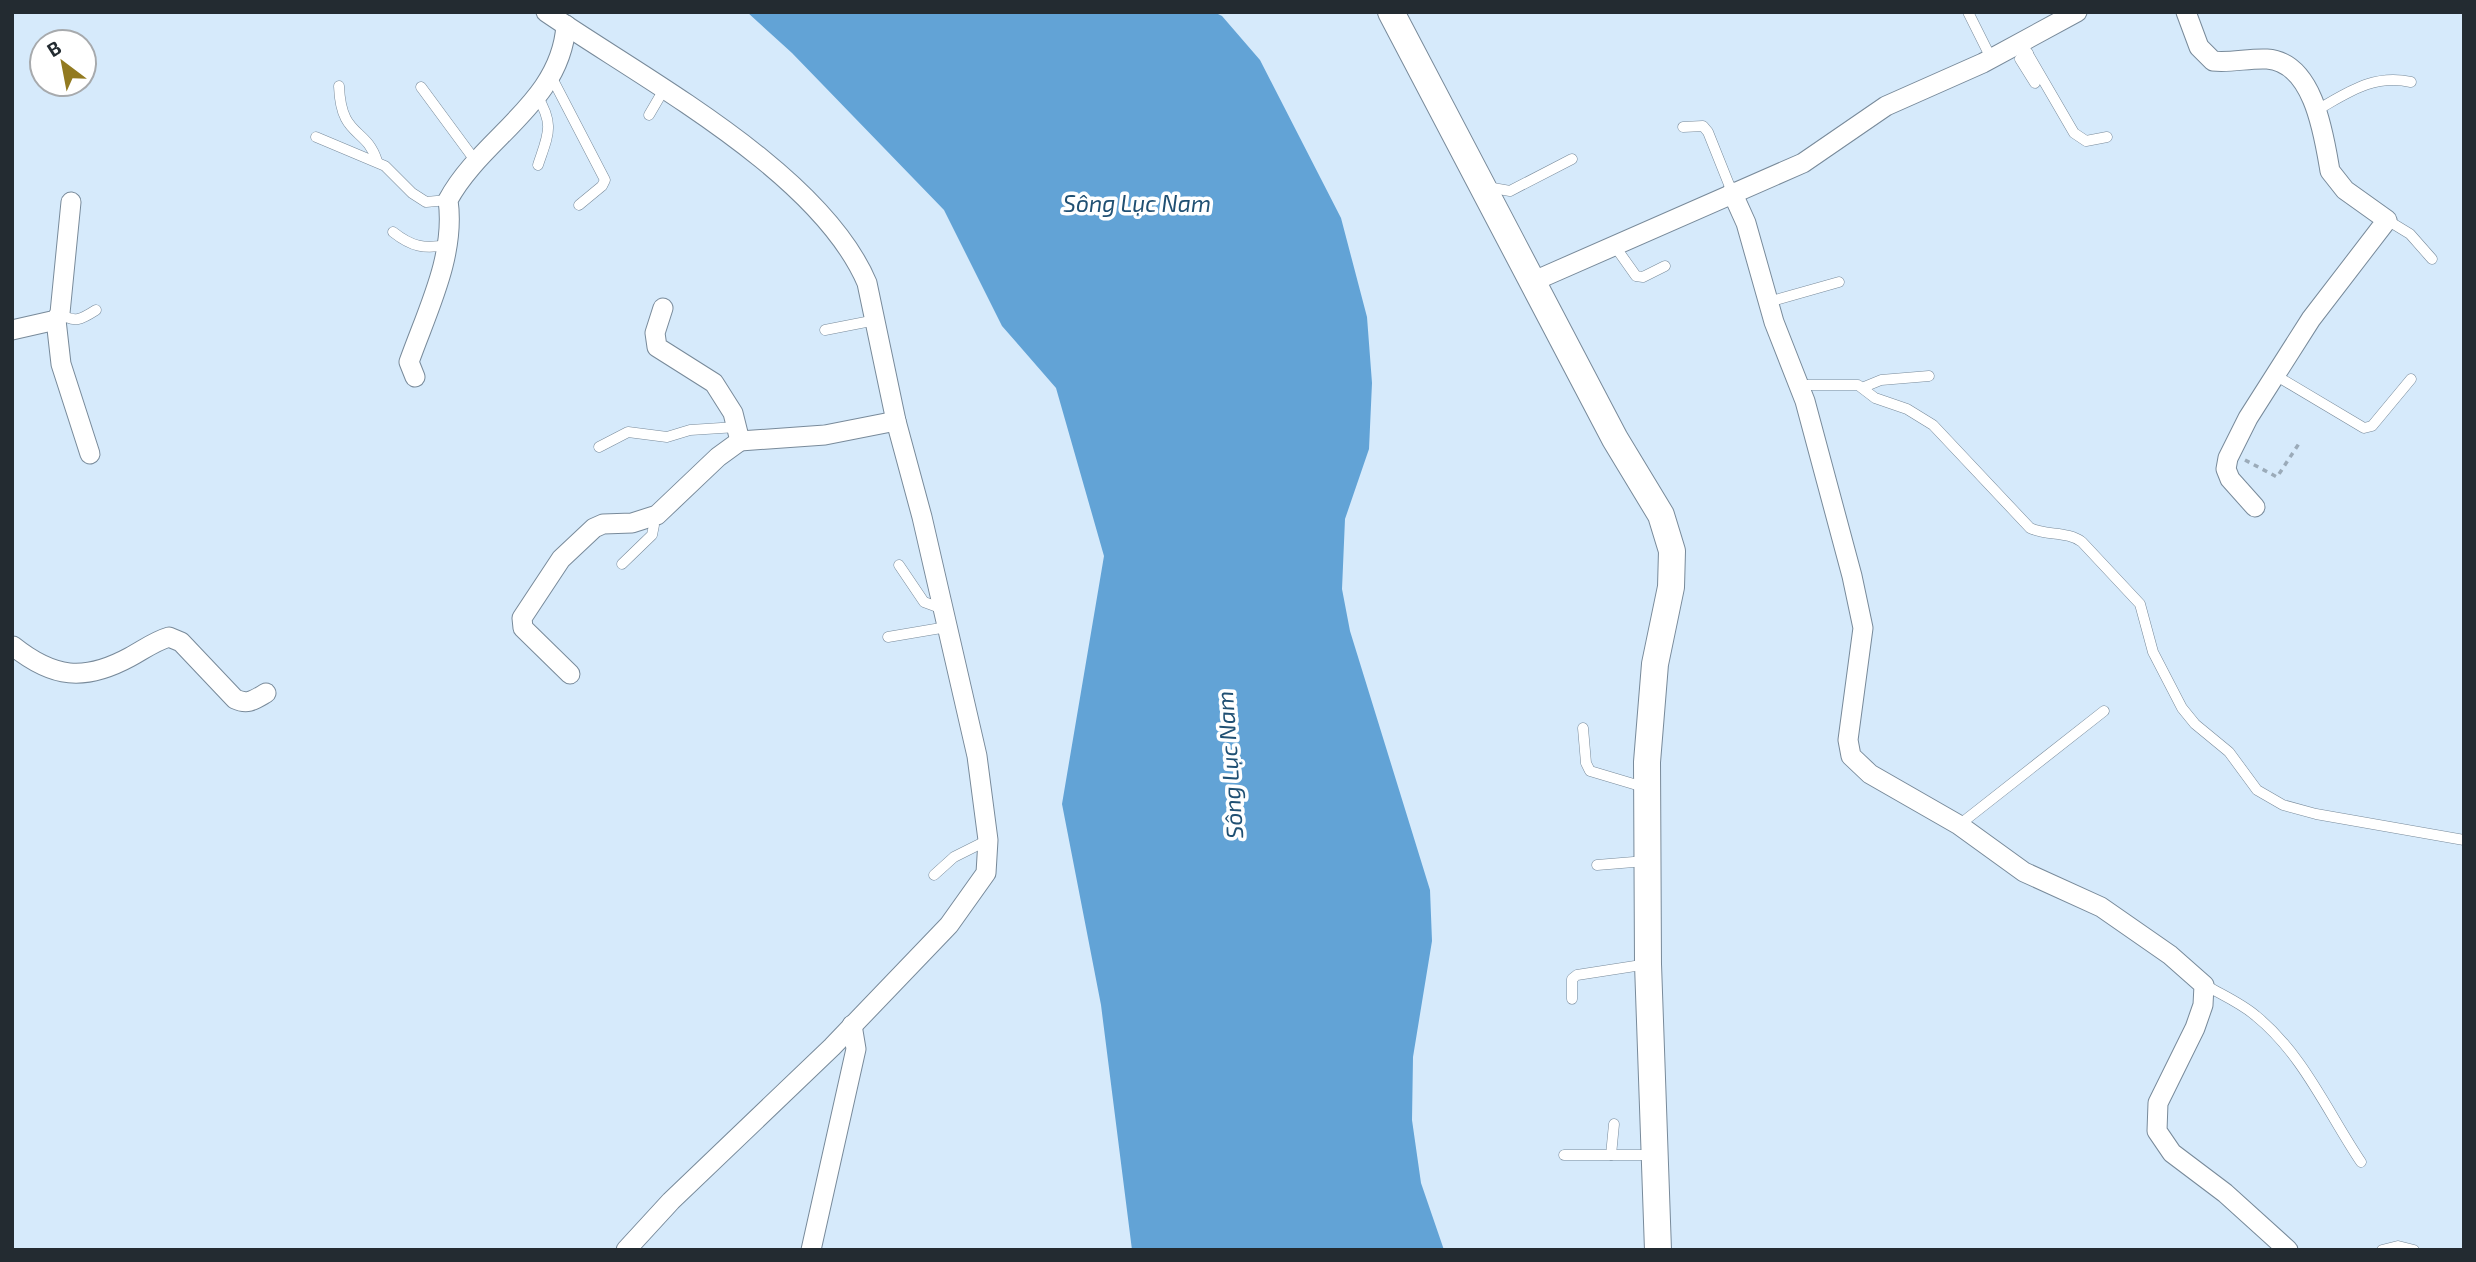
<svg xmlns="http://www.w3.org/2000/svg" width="2476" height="1262" viewBox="0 0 2476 1262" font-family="'Exo 2',sans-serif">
<rect width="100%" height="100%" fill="#d6eafb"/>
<polygon fill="#62a3d6" points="747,12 1214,12 1222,16 1260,60 1341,218 1367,317 1372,383 1369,449 1345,519 1342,589 1350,631 1430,890 1432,941 1413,1057 1412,1120 1421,1183 1444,1250 1132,1250 1101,1005 1062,804 1104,556 1056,388 1002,326 944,210 792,53"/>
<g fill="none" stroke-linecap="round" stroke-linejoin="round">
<defs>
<g id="lane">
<polyline points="1968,12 1991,58"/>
<polyline points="2021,42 2074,133 2086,141 2107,137"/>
<polyline points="2028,53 2020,59 2035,83"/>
<polyline points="552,78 605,180 602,186 579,205"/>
<path d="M 339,86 C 341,139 366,126 377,161"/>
<polyline points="421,87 477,163"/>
<path d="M 537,96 C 555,125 548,135 538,165"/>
<path d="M 2317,110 C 2349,92 2373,74 2411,82"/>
<polyline points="649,115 663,91"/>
<polyline points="1683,127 1703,126 1708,132 1732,192"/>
<polyline points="316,137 385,166 412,193 426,202 448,200"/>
<polyline points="1487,187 1510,191 1572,159"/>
<polyline points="2387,220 2410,234 2432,259"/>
<path d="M 393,232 C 412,247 424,249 447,245"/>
<polyline points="1614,245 1636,276 1643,277 1665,266"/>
<polyline points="1768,302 1839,282"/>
<path d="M 60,313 C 74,324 82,319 96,310"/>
<polyline points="825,330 876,320"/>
<polyline points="2275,375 2364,428 2372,426 2411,379"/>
<path d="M 1799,385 L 1858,385 L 1875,398 L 1907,409 L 1933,425 L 2030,528 C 2046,536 2068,531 2082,542 L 2140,604 L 2153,652 L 2182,708 L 2195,724 L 2229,752 L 2257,790 L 2283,805 L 2316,814 L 2464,840"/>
<polyline points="1864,387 1881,380 1929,376"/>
<polyline points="599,447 628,432 667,437 690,430 737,427"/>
<polyline points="622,564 652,535 654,525 649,519"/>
<polyline points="899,565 924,602 943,609"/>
<polyline points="888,637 947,627"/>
<polyline points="1583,728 1586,763 1590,771 1647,788"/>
<polyline points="1959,825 2104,711"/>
<polyline points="1597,865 1646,861"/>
<polyline points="934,875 954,857 988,840"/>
<path d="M 2205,985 C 2222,995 2241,1003 2256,1016 C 2303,1054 2328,1113 2361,1162"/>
<polyline points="1572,999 1572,979 1577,975 1648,964"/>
<polyline points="1564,1155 1655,1155"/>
<polyline points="1611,1155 1614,1124"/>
<polyline points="2382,1250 2398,1246 2414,1250"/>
</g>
<g id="street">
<path d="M 546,12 C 645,80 820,172 867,283 L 896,421 L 922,517 L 977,756 L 988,840 L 986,873 L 949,925 L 832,1047 L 671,1201 L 626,1250"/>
<path d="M 2186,12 L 2199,47 L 2213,61 C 2231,63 2249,58 2267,59 C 2314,62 2324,136 2330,171 L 2345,190 L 2387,220 L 2311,319 L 2248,418 L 2228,458 L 2226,469 L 2230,479 L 2255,507"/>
<polyline points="1732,192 1746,223 1774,322 1805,401 1852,576 1863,628 1848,740 1851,756 1870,774 1959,825 2024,872 2101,907 2170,955 2204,985 2203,1005 2195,1028 2158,1103 2157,1131 2172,1153 2225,1193 2288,1250"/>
<polyline points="1534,281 1803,163 1886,106 1983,63 2077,12"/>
<polyline points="663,308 655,333 657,347 714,383 733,413 740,441 825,435 896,421"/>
<polyline points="56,320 61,364 90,454"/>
<polyline points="12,330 56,320 60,313 71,202"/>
<path d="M 415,377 L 409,362 C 427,311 456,255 448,200 C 482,137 561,103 566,25"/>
<path d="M 13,646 C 53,678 84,682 130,657 C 143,650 155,641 169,637 L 181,642 L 235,699 C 248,705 254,700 266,693"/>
<polyline points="570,674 523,628 522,618 561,559 594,528 603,524 632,523 657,515 718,457 740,441"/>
<polyline points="811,1250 856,1049 852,1025"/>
</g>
<polyline id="secondary" points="1391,12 1615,439 1661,515 1672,551 1671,587 1655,664 1647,762 1648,964 1658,1250"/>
</defs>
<use href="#lane" stroke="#788a9a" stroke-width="11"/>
<use href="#street" stroke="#788a9a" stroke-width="21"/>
<use href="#secondary" stroke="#788a9a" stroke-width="28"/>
<polyline stroke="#9babb9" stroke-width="3.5" stroke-dasharray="5 5" stroke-linecap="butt" points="2245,460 2277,477 2300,442"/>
<use href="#lane" stroke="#fff" stroke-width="10"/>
<use href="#street" stroke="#fff" stroke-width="19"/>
<use href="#secondary" stroke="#fff" stroke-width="26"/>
</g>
<g text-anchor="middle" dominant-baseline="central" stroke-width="7" stroke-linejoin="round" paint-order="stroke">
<g font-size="23" font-style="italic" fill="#205073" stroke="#fff">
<text x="1137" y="203">Sông Lục Nam</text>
<text transform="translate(1229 765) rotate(-94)">Sông Lục Nam</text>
</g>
</g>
<rect width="2476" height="1262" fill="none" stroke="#232b31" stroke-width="28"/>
<g transform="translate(63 63) rotate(328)"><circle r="33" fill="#ffffff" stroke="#a7aaad" stroke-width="2"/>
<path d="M0-5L12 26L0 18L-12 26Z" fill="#927a20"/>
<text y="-10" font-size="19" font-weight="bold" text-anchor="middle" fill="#232b31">B</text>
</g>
</svg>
